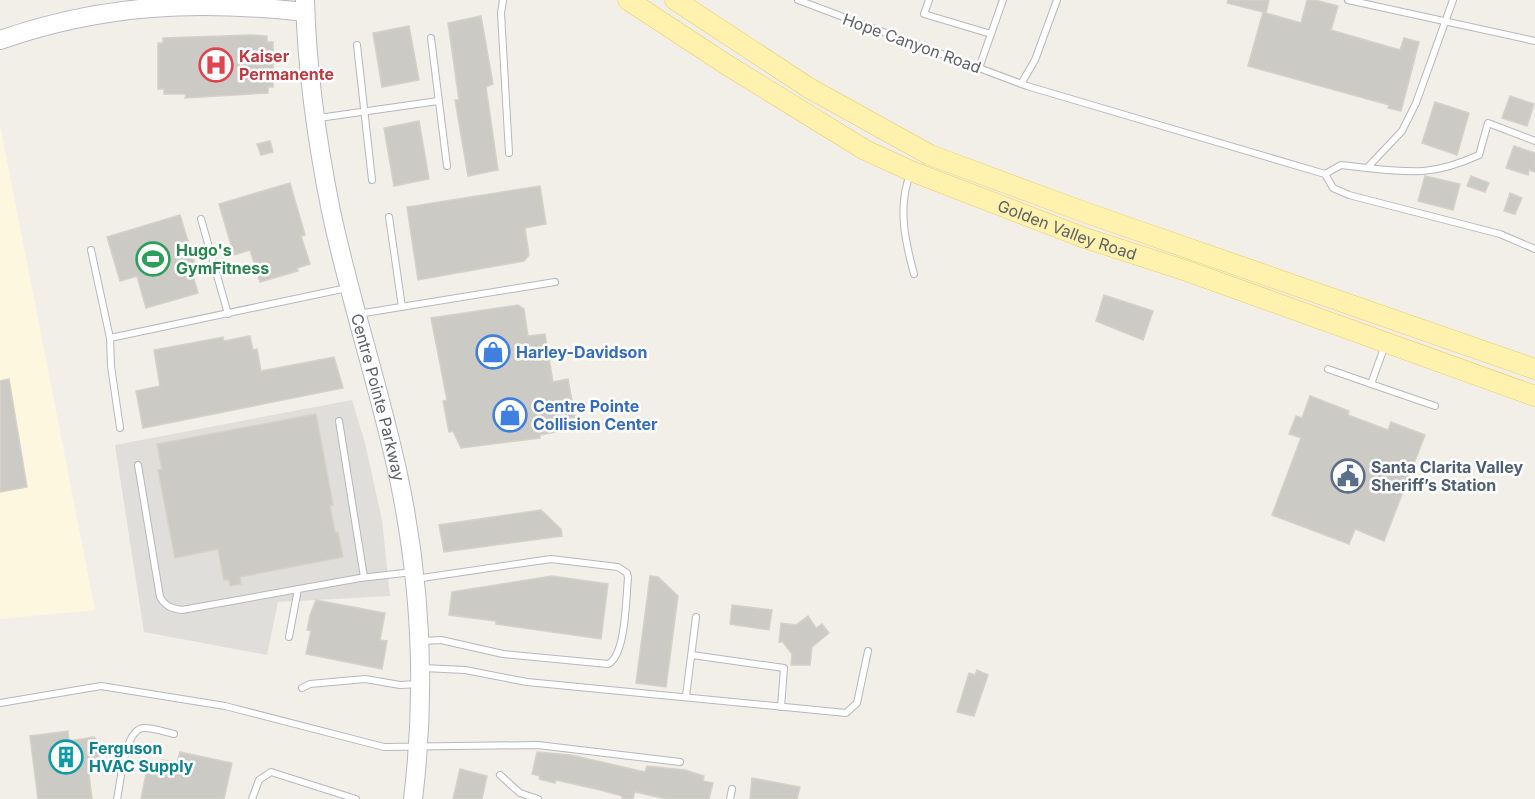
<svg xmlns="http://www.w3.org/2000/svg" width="1535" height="799" viewBox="0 0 1535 799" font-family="Inter,sans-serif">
<rect width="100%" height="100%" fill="#f1efe8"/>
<polygon fill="#fef7e0" points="0,125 95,610 0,619"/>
<polygon fill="#e0deda" points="352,400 365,443 382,520 390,596 278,602 267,655 144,632 115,445"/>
<g fill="#cccac5" stroke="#d6d1c6" stroke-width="1.5">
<polygon points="1228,0 1269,0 1266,13 1301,23 1307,0 1315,0 1338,6 1331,30 1400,50 1404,38 1419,42 1401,111 1388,108 1389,105 1248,66 1263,12 1227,3"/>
<polygon points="481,16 493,84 486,87 498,170 468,176 455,100 459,100 448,23"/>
<polygon points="409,26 419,80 382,87 373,33"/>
<polygon points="250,35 267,36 267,42 273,42 273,87 268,87 268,93 185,98 186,94 164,94 164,89 158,89 158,43 163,43 163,38"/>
<polygon points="1510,96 1534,104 1527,126 1502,118"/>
<polygon points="1435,102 1469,113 1457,155 1422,143"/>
<polygon points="419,121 429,179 394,186 384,128"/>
<polygon points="270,141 273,152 261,155 257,144"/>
<polygon points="1514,146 1535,153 1535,172 1529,170 1528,175 1506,168"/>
<polygon points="1425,176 1460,184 1453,210 1418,201"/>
<polygon points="1471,176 1489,183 1485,192 1467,186"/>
<polygon points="290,183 305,235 301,236 310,264 297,268 298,271 260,282 250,250 234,255 219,204"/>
<polygon points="540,186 546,224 525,228 529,255 524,261 418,280 407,207"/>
<polygon points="1510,193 1522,198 1515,214 1504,211"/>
<polygon points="180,215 198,274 193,276 198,293 146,308 137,276 120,281 107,237"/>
<polygon points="1104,295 1153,311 1143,340 1096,321"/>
<polygon points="518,305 524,309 528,336 545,334 553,382 568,379 577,428 540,435 540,438 461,448 453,431 449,432 443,401 447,400 431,318"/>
<polygon points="250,336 253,350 257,349 261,371 334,357 343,388 143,428 136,391 160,386 154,350 223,337 224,341"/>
<polygon points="9,379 27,487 0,492 0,381"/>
<polygon points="1310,396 1349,411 1348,415 1388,430 1391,422 1425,435 1384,541 1355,529 1349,544 1272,515 1301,438 1289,434 1296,416 1302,418"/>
<polygon points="316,414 333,505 330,506 335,532 338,532 343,557 240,577 241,584 230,586 229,580 224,580 218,549 175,558 158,470 162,469 157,444"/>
<polygon points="541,510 561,529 562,536 444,552 439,525"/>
<polygon points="552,576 608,584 601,639 496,624 496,621 449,615 452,592"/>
<polygon points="650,576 658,577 678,596 666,687 636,683"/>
<polygon points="316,600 385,613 380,640 387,641 382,669 306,654 311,631 307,630 310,615"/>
<polygon points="732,605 772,610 769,630 730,624"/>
<polygon points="808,616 816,628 822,624 829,633 812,647 810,665 791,665 792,654 783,642 779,642 781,623 796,625"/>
<polygon points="977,670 988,675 974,716 957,712 969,673 975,675"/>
<polygon points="68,731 69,741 94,737 97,740 102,773 89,774 92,799 38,799 30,736"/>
<polygon points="180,752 232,763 224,799 141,799 147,769 154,764 161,766 162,760 177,763"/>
<polygon points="537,752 571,755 645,772 647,766 685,770 704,776 703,781 713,783 709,799 666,799 635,792 633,799 622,799 622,796 600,790 556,780 555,783 539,779 540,776 532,774"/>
<polygon points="460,769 487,776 482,799 453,799"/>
<polygon points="752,778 800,787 797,799 750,799"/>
</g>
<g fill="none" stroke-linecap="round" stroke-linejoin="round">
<defs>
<g id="lane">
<polyline points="503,0 501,13 509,153"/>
<polyline points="798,0 1027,86 1325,174 1333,188 1349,195 1500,234 1535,249"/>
<polyline points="929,0 924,14 991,34"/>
<polyline points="1348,0 1535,41"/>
<polyline points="431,38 447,166"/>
<polyline points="357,45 372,180"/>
<polyline points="979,68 1003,0"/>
<polyline points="1021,84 1035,60 1057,0"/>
<polyline points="319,118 438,101"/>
<path d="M 1367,168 C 1414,173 1435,175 1479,155 L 1488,123 L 1535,141"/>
<path d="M 911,172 C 897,205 905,241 914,274"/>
<polyline points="1325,174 1341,165 1367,168 1402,131 1416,103 1453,0"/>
<polyline points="389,217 402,307"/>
<polyline points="201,219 228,314"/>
<polyline points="91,250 110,338 111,366 120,428"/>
<polyline points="358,314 555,282"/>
<polyline points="110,338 347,288"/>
<polyline points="1328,369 1371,384 1385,345"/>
<polyline points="1371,384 1435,406"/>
<polyline points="339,421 364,577"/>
<path d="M 138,465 L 160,597 C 166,607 171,608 182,610 L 360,578 L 413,572"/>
<path d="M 415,579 L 551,559 L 618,567 L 627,573 L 628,578 C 626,597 626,656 608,664 L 503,654 L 441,640 L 423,641"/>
<polyline points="289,637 298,589"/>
<polyline points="692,655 784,668 781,707"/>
<polyline points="423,668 465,670 527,682 846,713 857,703 868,651"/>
<polyline points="302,688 310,684 365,679 400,685 419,684"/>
<polyline points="686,696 696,617"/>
<polyline points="0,703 101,686 225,706 384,747 538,745 680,762"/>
<polyline points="500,775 520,793 538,799"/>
<path d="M 117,799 C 121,782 124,727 145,728 C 154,728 165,732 174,734"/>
<polyline points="252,799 259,780 271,772 356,799"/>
<polyline points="730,799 732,789"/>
</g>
<g id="secondary">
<path id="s1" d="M 305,0 C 307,71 317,142 331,211 C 350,301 380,389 399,479 C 421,584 426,693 413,799"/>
<path d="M 0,40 C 103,4 198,0 305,12"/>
</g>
<g id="primary">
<path id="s2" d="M 628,0 L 727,65 L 865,150 L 911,171 L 1085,238 L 1187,271 L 1535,396"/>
<polyline points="675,0 809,88 930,155 1084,212 1535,369"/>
</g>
</defs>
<use href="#lane" stroke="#b5b8bc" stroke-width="8"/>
<use href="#secondary" stroke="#b6babf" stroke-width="20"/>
<use href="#primary" stroke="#f2c960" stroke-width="21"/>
<use href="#lane" stroke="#fff" stroke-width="6"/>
<use href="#secondary" stroke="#fff" stroke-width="18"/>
<use href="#primary" stroke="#fff2af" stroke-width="20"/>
</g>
<defs>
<symbol id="hospital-ring" viewBox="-11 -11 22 22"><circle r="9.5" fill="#fff" stroke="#e0444e" stroke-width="1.5"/><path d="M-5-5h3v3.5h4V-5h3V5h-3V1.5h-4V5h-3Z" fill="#e0444e"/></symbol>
<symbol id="stadium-ring" viewBox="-11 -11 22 22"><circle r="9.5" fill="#fff" stroke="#2e9e5b" stroke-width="1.5"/><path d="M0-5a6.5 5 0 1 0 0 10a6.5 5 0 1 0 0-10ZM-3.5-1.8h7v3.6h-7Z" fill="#2e9e5b"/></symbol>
<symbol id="shop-ring" viewBox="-11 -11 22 22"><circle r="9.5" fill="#fff" stroke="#3f7fe0" stroke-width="1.5"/><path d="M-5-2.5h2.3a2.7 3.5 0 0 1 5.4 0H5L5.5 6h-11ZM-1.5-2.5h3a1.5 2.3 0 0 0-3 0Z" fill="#3f7fe0"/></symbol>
<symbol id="civic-ring" viewBox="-11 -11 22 22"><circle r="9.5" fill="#fff" stroke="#5c6f8a" stroke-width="1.5"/><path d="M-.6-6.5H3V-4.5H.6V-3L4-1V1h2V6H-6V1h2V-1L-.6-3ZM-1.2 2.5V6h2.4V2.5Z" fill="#5c6f8a"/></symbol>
<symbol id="building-ring" viewBox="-11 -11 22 22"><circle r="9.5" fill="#fff" stroke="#0f9aa8" stroke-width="1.5"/><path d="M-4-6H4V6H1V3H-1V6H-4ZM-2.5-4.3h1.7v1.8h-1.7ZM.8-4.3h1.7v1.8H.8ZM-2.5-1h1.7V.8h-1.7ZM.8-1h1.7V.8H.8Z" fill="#0f9aa8"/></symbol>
</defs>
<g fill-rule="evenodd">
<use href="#hospital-ring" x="197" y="46" width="38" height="38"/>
<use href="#stadium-ring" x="134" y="240" width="38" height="38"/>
<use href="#shop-ring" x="474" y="333" width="38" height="38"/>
<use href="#shop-ring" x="491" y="396" width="38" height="38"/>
<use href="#civic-ring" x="1329" y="457" width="38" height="38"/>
<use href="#building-ring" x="47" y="738" width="38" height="38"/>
</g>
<g text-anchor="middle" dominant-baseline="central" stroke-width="5" stroke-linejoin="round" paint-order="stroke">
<g font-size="16" fill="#5f6368" stroke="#fff">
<text transform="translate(912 43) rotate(20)">Hope Canyon Road</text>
<text stroke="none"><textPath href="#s2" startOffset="498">Golden Valley Road</textPath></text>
<text stroke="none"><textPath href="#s1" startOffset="405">Centre Pointe Parkway</textPath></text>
</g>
<g font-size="16" font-weight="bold" fill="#be3a42" stroke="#fff" text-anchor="start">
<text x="239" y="56">Kaiser<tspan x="239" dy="18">Permanente</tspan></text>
</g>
<g font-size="16" font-weight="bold" fill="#27864d" stroke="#fff" text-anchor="start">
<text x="176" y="250">Hugo's<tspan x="176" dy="18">GymFitness</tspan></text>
</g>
<g font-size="16" font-weight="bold" fill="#366cbe" stroke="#fff" text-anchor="start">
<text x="516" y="352">Harley-Davidson</text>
<text x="533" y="406">Centre Pointe<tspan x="533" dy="18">Collision Center</tspan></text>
</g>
<g font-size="16" font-weight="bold" fill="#4e5e75" stroke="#fff" text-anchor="start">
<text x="1371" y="467">Santa Clarita Valley<tspan x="1371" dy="18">Sheriff’s Station</tspan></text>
</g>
<g font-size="16" font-weight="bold" fill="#0d838f" stroke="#fff" text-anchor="start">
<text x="89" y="748">Ferguson<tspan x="89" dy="18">HVAC Supply</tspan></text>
</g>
</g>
</svg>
